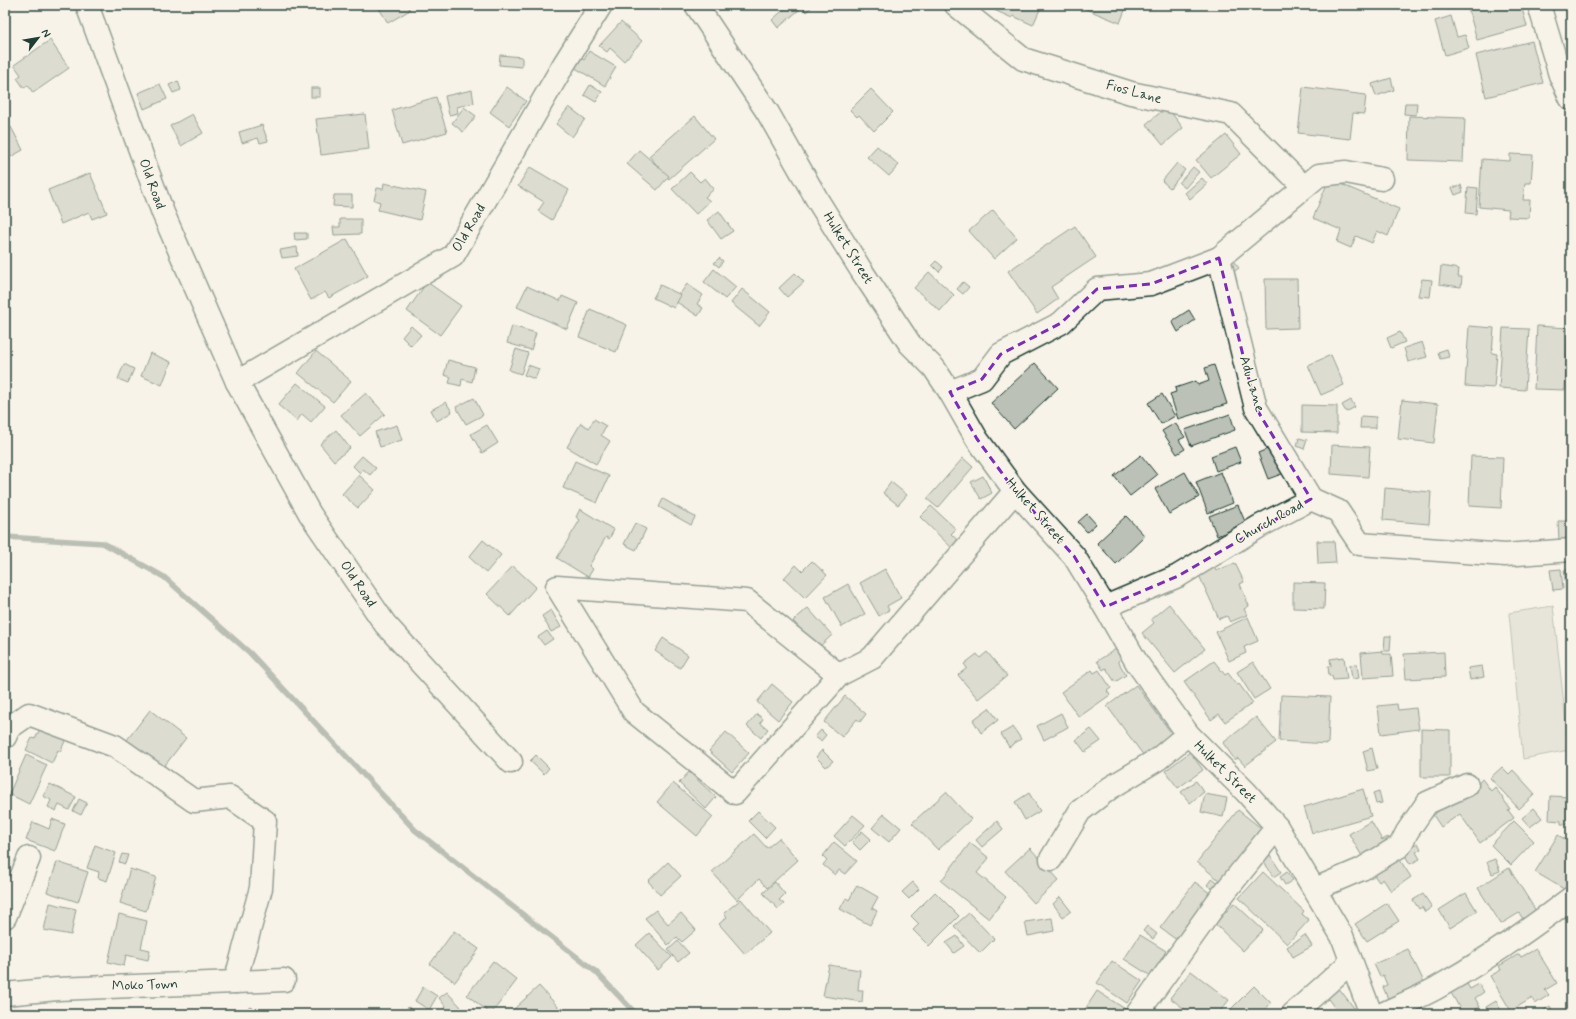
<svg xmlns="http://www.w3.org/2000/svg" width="1576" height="1019" viewBox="0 0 1576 1019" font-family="Mynerve,sans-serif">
<rect width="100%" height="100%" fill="#f7f3e8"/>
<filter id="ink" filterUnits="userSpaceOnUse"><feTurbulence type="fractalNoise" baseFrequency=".025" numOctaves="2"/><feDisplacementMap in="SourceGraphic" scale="8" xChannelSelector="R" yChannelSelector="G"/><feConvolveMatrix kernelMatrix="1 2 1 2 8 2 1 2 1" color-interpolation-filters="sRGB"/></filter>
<g filter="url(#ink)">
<polygon fill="#d3d5ca" stroke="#79897f" points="1553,606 1569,750 1523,759 1509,613"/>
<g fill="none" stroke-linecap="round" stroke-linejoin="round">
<polyline stroke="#6f8077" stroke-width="5.5" points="5,537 103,543 164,577 250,653 415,830 596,972 636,1014"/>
</g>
<g fill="#bbc1b6" stroke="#1f3d34">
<polygon points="284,5 298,5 289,12"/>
<polygon points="377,5 407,5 410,10 388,23"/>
<polygon points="789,5 796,5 800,9 778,28 772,20"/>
<polygon points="801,5 814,5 806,12"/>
<polygon points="983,5 1042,5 1033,25 1013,16 1012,18"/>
<polygon points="1082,5 1127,5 1120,23 1081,7"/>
<polygon points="1479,5 1521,5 1527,26 1477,40 1468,8"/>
<polygon points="1451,16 1457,37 1465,35 1469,48 1445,55 1435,21"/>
<polygon points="621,22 642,41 624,61 610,48 607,52 599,46"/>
<polygon points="50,40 69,68 33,93 28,85 24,88 17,78 21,75 14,65"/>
<polygon points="1532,41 1543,83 1486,97 1476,55"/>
<polygon points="589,51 616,67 605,86 572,66 578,56 584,60"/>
<polygon points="500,55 522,57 522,67 499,65"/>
<polygon points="1391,78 1394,90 1376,96 1372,84"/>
<polygon points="178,81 181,90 173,93 169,85"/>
<polygon points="160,84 167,99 144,109 138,93"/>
<polygon points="590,85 602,92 596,102 584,95"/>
<polygon points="507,87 526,101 509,126 490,112"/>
<polygon points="1303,87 1366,95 1364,114 1353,113 1350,139 1298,133"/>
<rect x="311" y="88" width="9" height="9"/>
<polygon points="871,89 893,112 874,131 859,115 857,117 850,110"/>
<polygon points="472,90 474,103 457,107 458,113 449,115 445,96"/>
<polygon points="436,97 447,132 402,145 392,110"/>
<polygon points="1405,103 1417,103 1416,115 1404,114"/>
<polygon points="464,107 476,116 463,132 452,123"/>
<polygon points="569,107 585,119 572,137 556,124"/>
<polygon points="1167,107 1183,128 1163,145 1146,124"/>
<polygon points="192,114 203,133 181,146 170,126"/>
<polygon points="365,114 369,149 321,155 316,119"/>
<polygon points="695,116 714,139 669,179 649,156"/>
<polygon points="1409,116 1465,118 1463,162 1408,160"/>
<polygon points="262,125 268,141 260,143 258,138 242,143 239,132"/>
<polygon points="11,127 23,150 5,160 5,130"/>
<polygon points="1226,135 1241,154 1211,178 1196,160"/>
<polygon points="877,146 899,165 889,176 867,157"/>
<polygon points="639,150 669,176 657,190 627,164"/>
<polygon points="1510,154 1533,155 1531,183 1525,183 1523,200 1530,200 1529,218 1508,217 1509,210 1479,207 1482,159 1510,161"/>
<polygon points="1177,163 1185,170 1170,188 1162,181"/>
<polygon points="530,167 569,190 552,220 538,211 544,202 518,186"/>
<polygon points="1193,167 1199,172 1185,188 1179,183"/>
<polygon points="690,172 700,182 705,178 714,189 705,197 710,201 696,214 672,189"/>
<polygon points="90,173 107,213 92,219 89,212 61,224 48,190"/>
<polygon points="1202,178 1207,184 1190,199 1185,193"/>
<polygon points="1329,179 1399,209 1388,236 1377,231 1372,243 1356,236 1351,248 1337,242 1341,230 1313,218"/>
<polygon points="384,183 426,192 420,220 378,210 380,202 374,200 377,188 383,189"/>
<polygon points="1461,185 1463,192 1455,195 1452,188"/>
<polygon points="1468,187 1478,188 1476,214 1466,213"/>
<polygon points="334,195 352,195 352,207 333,206"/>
<polygon points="993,210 1017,238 994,259 969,231"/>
<polygon points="719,211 733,231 721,239 707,220"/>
<polygon points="340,219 361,219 361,234 334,235 333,227 340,227"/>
<polygon points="1075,226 1096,257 1051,287 1058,299 1037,314 1008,271"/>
<polygon points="294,233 307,233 307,239 295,240"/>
<polygon points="347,239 368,276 329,298 325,292 311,300 294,269"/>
<polygon points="297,247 298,256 282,258 280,250"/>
<polygon points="1227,253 1239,268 1232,273"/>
<polygon points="719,258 723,261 719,267 714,263"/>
<polygon points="936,261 943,267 939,272 932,265"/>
<polygon points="1441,266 1459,269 1458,277 1462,277 1461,287 1439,284"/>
<polygon points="714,269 736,287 725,299 704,282"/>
<polygon points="929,272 954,295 940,311 914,288"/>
<polygon points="795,273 804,282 787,297 779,288"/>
<polygon points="1265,279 1297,279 1298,328 1266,329"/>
<polygon points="1422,279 1432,280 1430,297 1418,296"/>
<polygon points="427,282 461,306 440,335 407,311"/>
<polygon points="963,282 969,287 963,294 957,289"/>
<polygon points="687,284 703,295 697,304 703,308 698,316 675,301"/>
<polygon points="660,285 681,295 674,308 653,298"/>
<polygon points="527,286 560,301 562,296 578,303 567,329 517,307"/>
<polygon points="742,289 770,312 759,326 731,303"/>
<polygon points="590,309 627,325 616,352 579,337"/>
<polygon points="1189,310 1195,320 1178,332 1172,321"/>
<polygon points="411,326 421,335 411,346 402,337"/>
<polygon points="512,326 536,333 531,350 507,343"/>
<polygon points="1469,326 1494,328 1492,353 1497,354 1494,388 1465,386"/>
<polygon points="1537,326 1568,328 1565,390 1534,389"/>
<polygon points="1503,328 1529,329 1525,390 1499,388"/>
<polygon points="1400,332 1405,342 1391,348 1387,338"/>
<polygon points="1422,342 1427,357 1408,362 1404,348"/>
<polygon points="516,349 528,353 521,374 509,370"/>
<polygon points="1447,349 1449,357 1440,359 1438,352"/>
<polygon points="316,351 351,381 333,402 298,373"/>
<polygon points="150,353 171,362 162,385 141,376"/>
<polygon points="1331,355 1344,385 1321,395 1308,365"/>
<polygon points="448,360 475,367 472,382 462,379 461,386 449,383 451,377 444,375"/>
<polygon points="1035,363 1058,388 1014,429 991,403"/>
<polygon points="124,364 134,369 128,383 118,379"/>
<polygon points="528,365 539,369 535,379 524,375"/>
<polygon points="1214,365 1227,404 1178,419 1170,394 1176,392 1175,388 1196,381 1198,385 1209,381 1205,368"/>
<polygon points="297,383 325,406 311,422 302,414 297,421 278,405"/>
<polygon points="366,393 385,414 360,436 341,415"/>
<polygon points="1162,394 1175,416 1161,424 1148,403"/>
<polygon points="474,398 483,415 466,424 456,407"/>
<polygon points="1351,400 1355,407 1346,412 1342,405"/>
<polygon points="1402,400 1438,404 1434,443 1398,439"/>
<polygon points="446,402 452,412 437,421 431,410"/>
<polygon points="1302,405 1337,406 1337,433 1302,432"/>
<polygon points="1230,414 1235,430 1191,446 1185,430"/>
<polygon points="1361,416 1376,417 1376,428 1360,428"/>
<polygon points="594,419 606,426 601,435 610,441 596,464 567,447 581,423 589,428"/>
<polygon points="1175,423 1185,437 1179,440 1185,449 1177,454 1162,431"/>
<polygon points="397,425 402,440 380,447 375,432"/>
<polygon points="487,425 498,443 482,453 471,434"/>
<polygon points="336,430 350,448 334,461 320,444"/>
<polygon points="1299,438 1307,440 1304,449 1297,446"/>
<polygon points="1277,445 1287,472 1268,479 1258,453"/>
<polygon points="1332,445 1370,447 1368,477 1331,474"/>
<polygon points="1235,447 1241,462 1216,471 1211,456"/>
<polygon points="1141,455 1157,475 1130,496 1114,476"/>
<polygon points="362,456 376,468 370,475 363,469 360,473 353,466"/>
<polygon points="1471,456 1503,457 1501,508 1469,506"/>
<polygon points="963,458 973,467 938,508 927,499"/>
<polygon points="575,461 609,476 597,503 563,488"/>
<polygon points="1185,472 1199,497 1169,514 1155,489"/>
<polygon points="1221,472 1233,503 1208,513 1196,482"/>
<polygon points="359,475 375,490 358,508 342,494"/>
<polygon points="983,476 992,493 981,499 971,482"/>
<polygon points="891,482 907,495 898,505 883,493"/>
<polygon points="1385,488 1431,492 1429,524 1383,520"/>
<polygon points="663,499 695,517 691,525 659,507"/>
<polygon points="1238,505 1246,524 1217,536 1209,516"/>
<polygon points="931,506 956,529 951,534 962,544 955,551 920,517"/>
<polygon points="580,509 614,530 609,539 606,537 589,566 593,569 588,577 557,558 580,520 576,517"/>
<polygon points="1087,514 1096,524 1087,532 1078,522"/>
<polygon points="1126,516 1145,536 1116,564 1097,543"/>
<polygon points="1558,521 1571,521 1571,539 1559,540"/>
<polygon points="635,523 646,529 636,550 624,544"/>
<polygon points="483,540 501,555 486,573 469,557"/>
<polygon points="1317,541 1334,541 1336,563 1318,564"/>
<polygon points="812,561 827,575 805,598 784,578 796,565 802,571"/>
<polygon points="1235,563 1244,582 1240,584 1249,606 1244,609 1247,615 1230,622 1227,616 1219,619 1198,573 1214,566 1216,571"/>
<polygon points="513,566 536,587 510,616 487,594"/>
<polygon points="885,569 901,598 887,606 889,610 879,616 860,583"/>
<polygon points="1561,569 1563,589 1553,590 1550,570"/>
<polygon points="1571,569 1571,633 1564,570"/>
<polygon points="1293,582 1325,583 1324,609 1293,608"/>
<polygon points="848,584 865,614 842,627 825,597"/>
<polygon points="1169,604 1205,649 1175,673 1142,633 1154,623 1151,619"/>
<polygon points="808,608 832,635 818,648 793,621"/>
<polygon points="551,610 561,627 551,632 542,616"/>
<polygon points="1248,617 1258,641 1244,647 1246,653 1229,661 1216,632"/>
<polygon points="547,631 553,639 544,645 538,637"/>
<polygon points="1385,636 1391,636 1390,651 1384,651"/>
<polygon points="663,638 688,655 680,668 655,651"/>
<polygon points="1116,649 1123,658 1118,661 1126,675 1115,682 1106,668 1103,670 1097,661"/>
<polygon points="1382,651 1383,654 1391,654 1393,676 1363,678 1361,653"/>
<polygon points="987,652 1007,676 978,699 958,675 967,668 964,664 977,654 980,658"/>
<polygon points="1444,652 1445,677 1406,679 1404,654"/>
<polygon points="1344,657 1347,679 1333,680 1332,676 1329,676 1328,666 1331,666 1330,659"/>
<polygon points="1214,661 1225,675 1228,673 1237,685 1239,684 1253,703 1225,722 1219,714 1211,720 1184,682"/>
<polygon points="1253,662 1270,689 1254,699 1237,672"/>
<polygon points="1357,664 1359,678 1352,679 1350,665"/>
<polygon points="1482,666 1484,677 1470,680 1468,668"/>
<polygon points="1092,670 1094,673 1099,670 1111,688 1107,691 1110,695 1079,717 1061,692"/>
<polygon points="772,684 793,702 778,720 757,702"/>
<polygon points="1136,685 1172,734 1144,756 1107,706"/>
<polygon points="1281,695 1330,697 1328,744 1279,741"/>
<polygon points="845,696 866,714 860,722 857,719 842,737 824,722"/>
<polygon points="1397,704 1398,710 1416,708 1419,729 1381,734 1378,706"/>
<polygon points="989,708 998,720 981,733 973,720"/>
<polygon points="150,710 186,738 159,773 123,745"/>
<polygon points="1061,713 1068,727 1044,740 1037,726"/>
<polygon points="757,714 763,719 760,723 768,729 761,738 747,726"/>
<polygon points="1256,717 1276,742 1245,766 1238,758 1235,760 1223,743"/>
<polygon points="41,727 66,739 60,752 58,750 52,763 26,750 32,738 35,739"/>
<polygon points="1013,727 1021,739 1009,747 1001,734"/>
<polygon points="1091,729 1101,741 1085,752 1076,740"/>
<polygon points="1421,729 1450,730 1450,777 1421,777"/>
<polygon points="821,730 826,735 821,741 815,737"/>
<polygon points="726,732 749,753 732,772 709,751"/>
<polygon points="1372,748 1377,769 1368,771 1363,751"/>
<polygon points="822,750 833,761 826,767 816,757"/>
<polygon points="1190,752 1203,770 1178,788 1165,771"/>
<polygon points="26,755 47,765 29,804 9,794"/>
<polygon points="536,755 549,768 544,774 530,761"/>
<polygon points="1502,767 1509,774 1513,770 1535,794 1519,809 1490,778"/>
<polygon points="689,772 716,797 706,809 679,783"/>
<polygon points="1482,779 1491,791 1495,787 1510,809 1508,810 1514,818 1480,843 1460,814 1441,827 1433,815"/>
<polygon points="1196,781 1204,792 1190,803 1181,792"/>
<polygon points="673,783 713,817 697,836 657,802"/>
<polygon points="50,784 76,797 69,810 59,805 56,811 48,807 51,800 43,796"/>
<polygon points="1363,789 1371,816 1312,833 1304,807"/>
<polygon points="1379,791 1382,803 1376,804 1373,793"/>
<polygon points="946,792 971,819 938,850 912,823"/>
<polygon points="1029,793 1040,811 1025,820 1015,802"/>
<polygon points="1205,794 1227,798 1223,817 1201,812"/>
<polygon points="1550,796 1571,797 1571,824 1561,824 1561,821 1549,820"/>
<polygon points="79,799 87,803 81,815 73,811"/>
<polygon points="1534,808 1542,818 1530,827 1522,818"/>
<polygon points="1238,810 1266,832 1225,885 1197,862"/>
<polygon points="758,811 775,827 765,838 748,821"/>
<polygon points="884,814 901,828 889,842 872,828"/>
<polygon points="853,815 865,825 845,846 834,836"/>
<polygon points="52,819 65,824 55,851 26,840 33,822 49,829"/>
<polygon points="997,821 1003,829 982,847 976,840"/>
<polygon points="1371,821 1382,840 1388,837 1394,847 1366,863 1349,834"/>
<polygon points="1514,821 1534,841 1511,865 1491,845"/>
<polygon points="862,831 871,839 860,850 852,842"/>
<polygon points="754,834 767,848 779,838 798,860 767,888 759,879 737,900 712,872"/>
<polygon points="1558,835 1571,843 1571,889 1569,892 1535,872"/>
<polygon points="834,842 857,861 845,874 839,870 835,875 823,865 827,860 823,856"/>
<polygon points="970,843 989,858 977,873 1006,897 989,919 941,881"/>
<polygon points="1418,843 1421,849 1416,852 1420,859 1410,864 1403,852"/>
<polygon points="95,845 116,853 107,881 98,878 99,872 87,868"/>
<polygon points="1030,848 1059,880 1034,903 1005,871"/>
<polygon points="1268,852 1281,872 1273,877 1261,856"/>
<polygon points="122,854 128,855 125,864 119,862"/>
<polygon points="1396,854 1411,877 1391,891 1383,879 1379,882 1371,871"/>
<polygon points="1495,859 1500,871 1492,874 1487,862"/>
<polygon points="57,862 88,872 78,902 47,892"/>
<polygon points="668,862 681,876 660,895 648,881"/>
<polygon points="1509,868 1536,911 1523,919 1519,913 1501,924 1478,888"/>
<polygon points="130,869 156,877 146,911 120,903"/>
<polygon points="1263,872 1304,911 1302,914 1309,920 1287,944 1239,898"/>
<polygon points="1287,872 1293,880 1285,885 1280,877"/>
<polygon points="1212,878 1220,884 1215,891 1207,885"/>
<polygon points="775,882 785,894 779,900 784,904 778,909 763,893"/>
<polygon points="913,882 919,889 909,899 902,892"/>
<polygon points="1195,882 1215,897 1181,943 1160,928"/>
<polygon points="857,885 878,897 872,908 877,911 870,925 840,909 846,898 849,900"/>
<polygon points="935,892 959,916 929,946 913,930 919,924 911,916"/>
<polygon points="1466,893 1477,911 1450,928 1439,910"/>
<polygon points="1423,894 1432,907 1425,912 1422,907 1419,909 1413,900"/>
<polygon points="1060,897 1071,911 1063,917 1053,904"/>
<polygon points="741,899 770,933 745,954 719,924 727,917 724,913"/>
<polygon points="50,903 76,909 71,935 44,930"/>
<polygon points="1234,903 1263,930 1243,951 1215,924"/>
<polygon points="1387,903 1399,921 1367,941 1355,924"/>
<polygon points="656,910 668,924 681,913 696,930 682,942 677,937 668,945 645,918"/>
<polygon points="969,913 994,939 980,953 954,926"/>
<polygon points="119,914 147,921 141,948 150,950 148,960 126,955 124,966 108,962"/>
<polygon points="1052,918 1054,931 1028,936 1025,922"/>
<polygon points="1147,926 1157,934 1153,939 1143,931"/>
<polygon points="454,931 479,949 455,982 430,964"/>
<polygon points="649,933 672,957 658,970 636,945"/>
<polygon points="1140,935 1166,951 1151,976 1124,959"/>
<polygon points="1305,935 1312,946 1293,957 1287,947"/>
<polygon points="957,936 964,946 954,953 946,943"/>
<polygon points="678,941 689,953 678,962 668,950"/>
<polygon points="1408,949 1424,982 1388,999 1383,987 1387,985 1383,975 1380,977 1374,964"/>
<polygon points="1536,949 1557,983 1545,990 1549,995 1535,1004 1532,998 1511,1011 1490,976 1501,970 1499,966 1519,954 1521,957"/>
<polygon points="493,961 517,980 491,1014 467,995"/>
<polygon points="1112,961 1142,981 1127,1003 1097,983"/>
<polygon points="829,965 860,970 858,990 863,990 862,1002 823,996"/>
<polygon points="1191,971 1229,1000 1218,1014 1191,1014 1170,998"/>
<polygon points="1466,982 1470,989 1479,984 1484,992 1475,998 1480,1007 1468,1014 1463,1014 1450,991"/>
<polygon points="539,986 560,1009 555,1014 519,1014 514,1009"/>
<polygon points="1254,986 1271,1003 1261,1014 1230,1014 1228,1012"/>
<polygon points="423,987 437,996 429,1010 415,1001"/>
<polygon points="1338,987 1354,1008 1346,1014 1339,1014 1326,996"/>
<polygon points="1097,991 1130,1012 1129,1014 1082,1014"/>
<polygon points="447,992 461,1007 452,1014 440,1014 439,1013 446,1007 439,998"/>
<polygon points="1496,1001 1503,1014 1490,1014 1486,1007"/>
<polygon points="1550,1006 1555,1014 1538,1014"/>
<polygon points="249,1007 271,1014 247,1014"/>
<polygon points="408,1007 419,1014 404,1014"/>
</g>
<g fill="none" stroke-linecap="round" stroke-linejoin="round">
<defs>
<g id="street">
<polyline points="87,5 163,213 237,382 310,514 385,624 511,762"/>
<polyline points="696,5 768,113 818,201 861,270 910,344 934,368 950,392 977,439 1015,491 1074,556 1105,607 1137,663 1188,734 1246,792 1277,827 1342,936 1371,1014"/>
<polyline points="956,5 1023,59 1131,93 1231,114 1304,187"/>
<polyline points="1539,5 1560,75 1571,99"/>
<polyline points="1219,258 1256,408 1311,499"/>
<polyline points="237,382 453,256 564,64 601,5"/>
<polyline points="950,392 982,379 1001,354 1061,323 1097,289 1151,284 1219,258 1319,175 1346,172 1382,179"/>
<polyline points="1105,607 1178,576 1260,526 1311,499 1338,511 1360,544 1505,555 1571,550"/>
<polyline points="839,675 747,601 557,587 634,712 735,793 839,675 872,658 1015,491"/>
<polyline points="5,737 9,728 29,714 115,746 194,801 230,797 265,821 261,888 235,982"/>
<polyline points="1051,859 1080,811 1110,788 1158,759 1188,734"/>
<polyline points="1315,889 1362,869 1400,846 1407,832 1427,803 1467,785"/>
<polyline points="5,917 29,858"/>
<polyline points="5,994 57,989 284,980"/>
<polyline points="1137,1014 1220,898 1277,827"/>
<polyline points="1293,1014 1351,962"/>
<path d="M 1382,1014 C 1401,1005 1421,997 1440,986 C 1486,960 1529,930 1571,898"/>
</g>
</defs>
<use href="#street" stroke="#1f3d34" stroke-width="25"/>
<use href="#street" stroke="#f7f3e8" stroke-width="22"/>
</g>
</g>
<path d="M0 0H1576V1019H0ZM 1219,258 L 1256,408 L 1311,499 L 1178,576 L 1105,607 L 1074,556 L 1015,491 L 977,439 L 950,392 L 982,379 L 1001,354 L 1061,323 L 1097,289 L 1151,284 Z" fill="#f7f3e8" fill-opacity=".55" fill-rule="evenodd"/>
<path fill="none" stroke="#7b2cbf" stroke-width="3" stroke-dasharray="8 5" stroke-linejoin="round" d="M 1219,258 L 1256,408 L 1311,499 L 1178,576 L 1105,607 L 1074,556 L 1015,491 L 977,439 L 950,392 L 982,379 L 1001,354 L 1061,323 L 1097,289 L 1151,284 Z"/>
<g text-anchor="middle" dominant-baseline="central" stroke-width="3" stroke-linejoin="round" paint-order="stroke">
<g font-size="14" fill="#1f3d34" stroke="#f7f3e8">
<text transform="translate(1134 92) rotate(15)">Fios Lane</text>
<text transform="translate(152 184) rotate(70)">Old Road</text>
<text transform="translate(469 228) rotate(-60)">Old Road</text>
<text transform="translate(848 248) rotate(58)">Hulket Street</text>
<text transform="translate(1252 384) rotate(73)">Adu Lane</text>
<text transform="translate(1035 511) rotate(49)">Hulket Street</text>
<text transform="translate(1269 522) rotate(-29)">Church Road</text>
<text transform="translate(358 584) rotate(56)">Old Road</text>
<text transform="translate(1225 772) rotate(45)">Hulket Street</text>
<text transform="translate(145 985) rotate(-2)">Moko Town</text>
</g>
</g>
<rect width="1576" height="1019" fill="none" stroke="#f7f3e8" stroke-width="20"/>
<rect x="10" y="10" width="1556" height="999" fill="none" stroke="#1f3d34" stroke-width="1.5" filter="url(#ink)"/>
<g transform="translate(38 38) rotate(59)" stroke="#f7f3e8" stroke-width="3" paint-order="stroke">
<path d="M0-3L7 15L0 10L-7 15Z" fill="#1f3d34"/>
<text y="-6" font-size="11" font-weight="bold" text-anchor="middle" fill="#1f3d34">N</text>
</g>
</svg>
